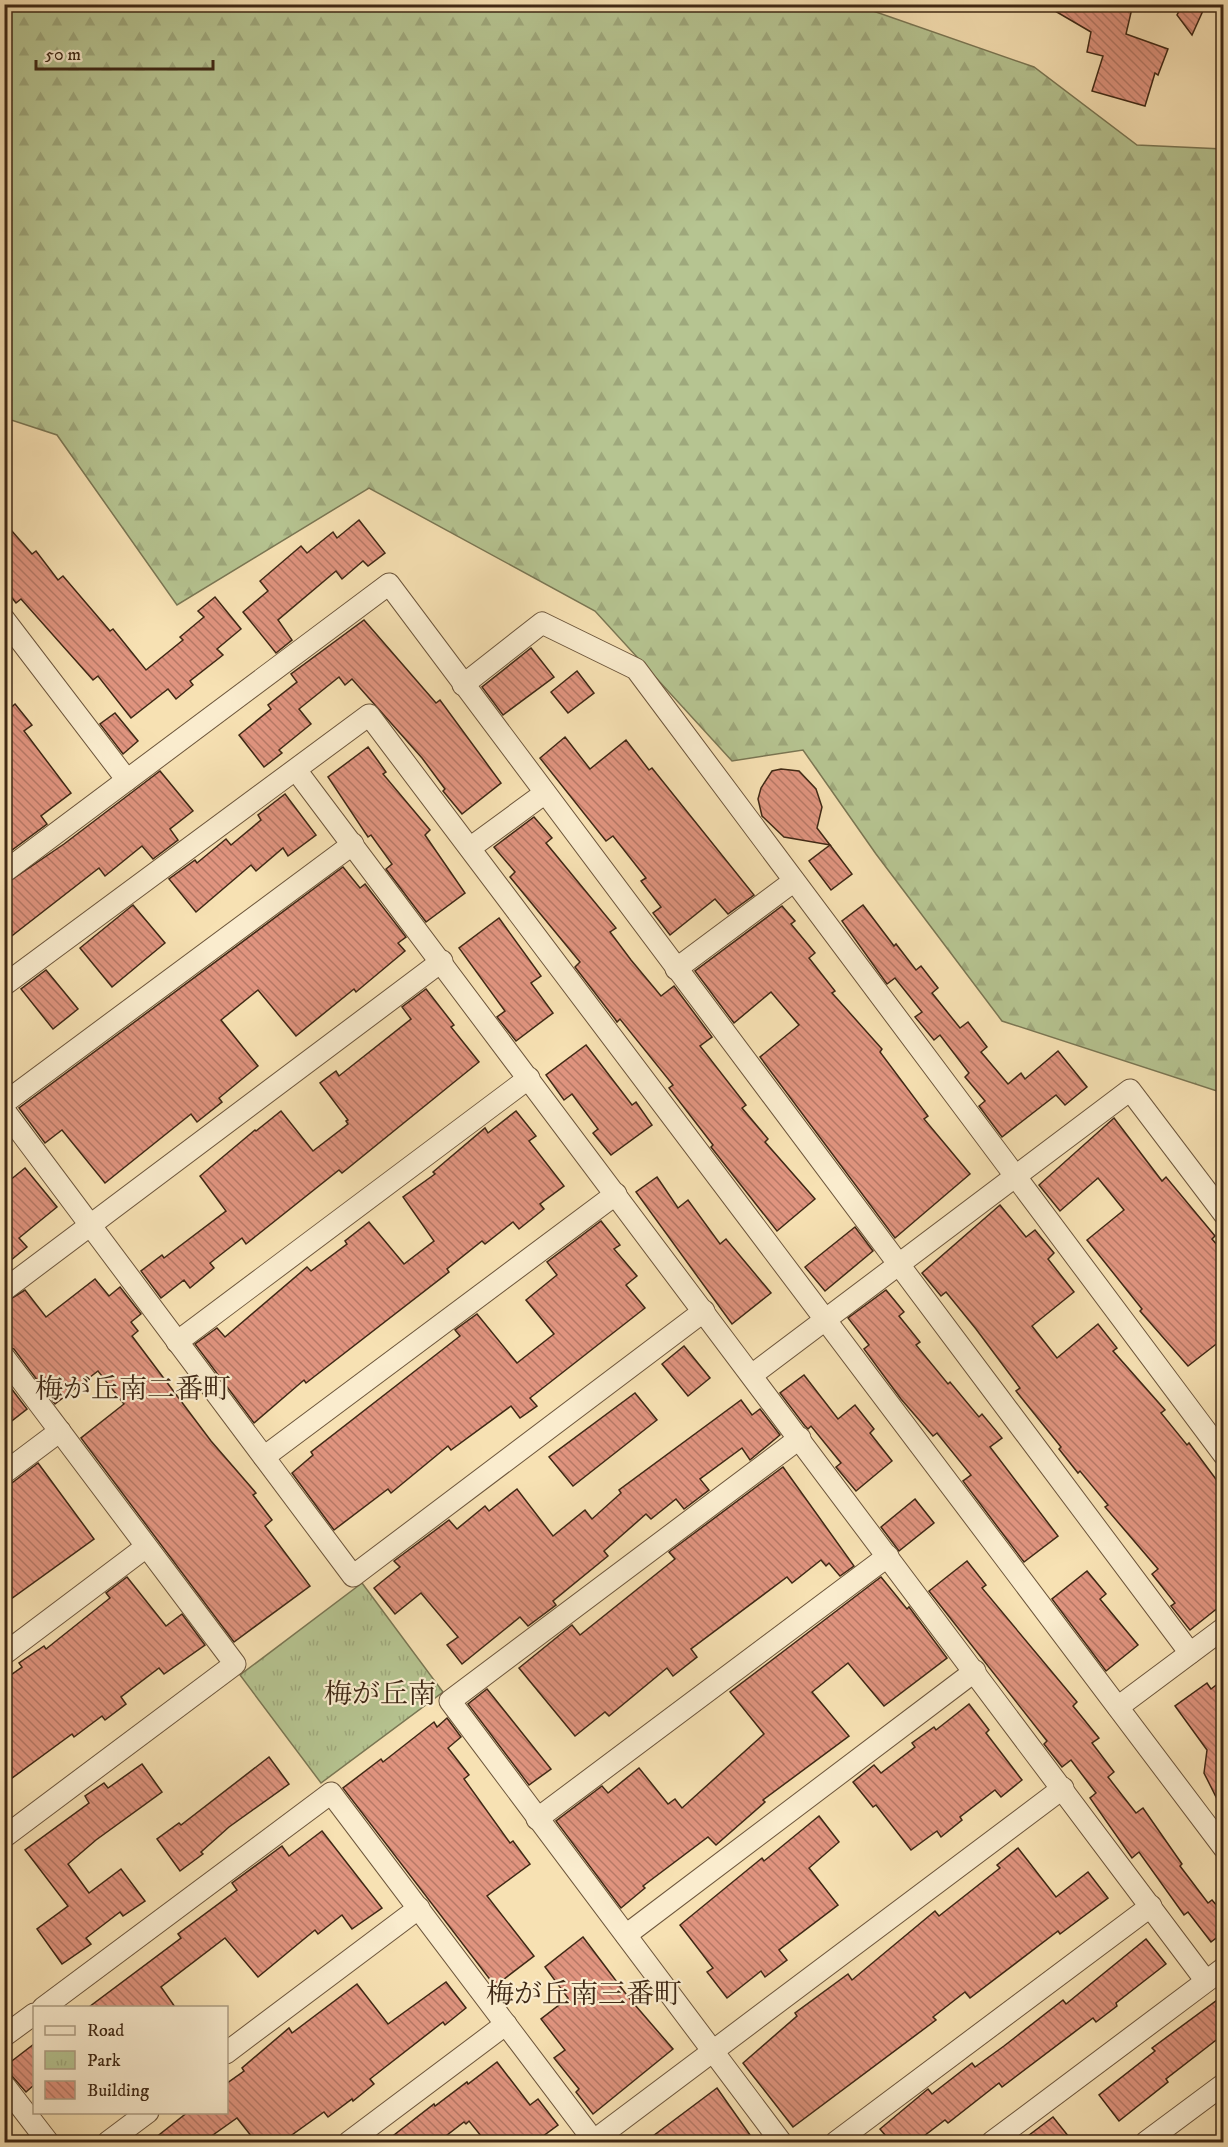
<svg xmlns="http://www.w3.org/2000/svg" width="1228" height="2147" viewBox="0 0 1228 2147" font-family="'IM FELL DW Pica','Noto Serif JP',serif">
<defs>
<pattern id="forest-firs" width="22" height="20" patternUnits="userSpaceOnUse" patternTransform="scale(1.5)"><rect width="22" height="20" fill="#b6c491"/><path d="M5 1l3.5 6h-7zM16 11l3.5 6h-7z" fill="#9ea87c"/></pattern>
<pattern id="park-tufts" width="24" height="20" patternUnits="userSpaceOnUse" patternTransform="scale(1.5)"><rect width="24" height="20" fill="#b6c491"/><path d="M3 7l-1-3M5 7V3M7 7l1-3M15 17l-1-3M17 17v-4M19 17l1-3" fill="none" stroke="#9ea87c"/></pattern>
<pattern id="building-back-hatch" width="6" height="6" patternUnits="userSpaceOnUse" patternTransform="scale(1.5)"><rect width="6" height="6" fill="#e0947f"/><path d="M-1 5l2 2M0 0l6 6M5-1l2 2" fill="none" stroke="#b77967"/></pattern>
</defs>
<rect width="100%" height="100%" fill="#f7e1b3"/>
<filter id="stains"><feTurbulence type="fractalNoise" baseFrequency=".00333" numOctaves="4"/><feColorMatrix values="0 0 0 0 .2 0 0 0 0 .09 0 0 0 0 .02 0 0 0 .5 -.17"/></filter>
<radialGradient id="worn" r=".72"><stop offset=".6" stop-color="#630" stop-opacity="0"/><stop offset="1" stop-color="#630" stop-opacity=".3"/></radialGradient>
<polygon fill="url(#forest-firs)" stroke="#7a7653" stroke-width="1.5" points="5,5 856,5 1034,67 1137,145 1223,149 1223,1093 1002,1021 876,854 803,750 732,761 595,611 369,488 177,605 57,435 5,418"/>
<polygon fill="url(#park-tufts)" stroke="#7a7653" stroke-width="1.5" points="362,1583 443,1692 321,1783 240,1675"/>
<g fill="url(#building-back-hatch)" stroke="#3f2815" stroke-width="1.5">
<polygon points="1043,4 1133,4 1126,34 1168,49 1158,75 1155,73 1145,106 1092,91 1103,56 1087,52 1091,32"/>
<polygon points="1183,4 1206,4 1192,35 1177,15"/>
<polygon points="359,520 385,553 368,566 363,561 342,579 336,571 278,620 292,640 276,653 243,612 268,591 260,581 301,546 307,553 333,532 337,538"/>
<polygon points="4,522 32,554 36,551 58,580 63,576 110,631 113,629 146,670 183,640 180,637 204,617 198,611 215,597 241,629 217,649 223,655 190,681 193,685 176,699 168,689 131,718 98,676 93,680 21,599 16,603 4,588"/>
<polygon points="364,620 436,703 440,700 501,783 462,814 443,791 445,789 422,758 352,679 345,685 339,677 299,709 311,724 279,750 282,753 264,767 239,735 271,709 268,705 297,682 291,674"/>
<polygon points="531,648 554,677 503,715 482,687"/>
<polygon points="577,671 594,693 568,713 551,692"/>
<polygon points="15,704 32,725 24,731 71,793 41,816 47,824 4,856 4,706 8,710"/>
<polygon points="115,713 138,741 123,754 100,724"/>
<polygon points="565,737 590,769 626,740 649,770 652,768 754,895 728,914 715,899 670,935 653,913 661,907 641,881 646,878 613,836 606,841 540,758"/>
<polygon points="368,747 386,772 383,774 430,830 425,835 465,893 426,922 386,869 392,864 371,835 368,837 328,777"/>
<polygon points="781,769 799,771 816,789 822,807 817,828 830,845 784,837 762,816 758,799 761,788 772,771"/>
<polygon points="160,771 193,811 170,829 178,840 153,859 142,846 105,876 99,868 4,942 4,885 64,844"/>
<polygon points="285,794 316,835 288,856 283,848 256,871 251,865 196,912 169,879 195,860 197,863 226,839 231,845 261,820 258,815"/>
<polygon points="534,817 552,838 546,843 616,928 610,932 631,960 661,996 674,986 712,1037 700,1046 746,1105 742,1108 768,1139 765,1142 815,1199 777,1231 711,1147 713,1145 669,1088 673,1085 620,1019 617,1022 615,1019 575,967 580,962 510,877 515,872 494,847"/>
<polygon points="830,845 852,874 831,890 809,861"/>
<polygon points="343,867 360,888 365,884 406,937 398,943 405,951 356,992 354,989 296,1036 258,990 221,1020 258,1066 219,1098 222,1102 197,1122 191,1114 105,1183 62,1130 45,1143 19,1108"/>
<polygon points="133,905 165,943 112,987 80,948"/>
<polygon points="863,905 894,946 896,944 916,970 921,966 938,988 932,993 960,1028 968,1022 987,1047 981,1052 1008,1084 1021,1073 1025,1079 1058,1051 1087,1087 1065,1105 1056,1095 1002,1137 979,1106 985,1101 965,1077 969,1073 940,1035 934,1040 915,1017 922,1012 895,978 887,984 842,921"/>
<polygon points="782,906 795,921 791,924 815,953 809,958 835,991 832,993 882,1049 880,1052 928,1116 924,1119 970,1174 895,1238 760,1057 799,1025 771,992 734,1023 695,971"/>
<polygon points="499,918 541,976 531,983 553,1013 516,1041 497,1017 505,1011 459,948"/>
<polygon points="46,970 78,1009 53,1029 21,989"/>
<polygon points="426,989 454,1025 451,1027 479,1062 342,1173 339,1170 246,1244 242,1238 210,1263 214,1268 190,1288 184,1280 161,1298 141,1271 162,1255 164,1258 226,1211 200,1176 255,1130 256,1131 281,1111 313,1151 348,1124 346,1121 348,1120 320,1083 336,1071 339,1076 411,1019 402,1007"/>
<polygon points="586,1045 632,1105 636,1102 652,1125 611,1155 593,1133 598,1129 572,1094 564,1100 546,1075"/>
<polygon points="516,1111 536,1136 529,1141 564,1186 540,1204 544,1209 519,1229 513,1222 485,1244 482,1241 447,1269 449,1272 306,1383 304,1380 254,1423 195,1344 217,1328 225,1337 307,1267 311,1271 347,1244 345,1241 369,1222 404,1264 434,1241 403,1197 435,1174 433,1172 485,1128 488,1133"/>
<polygon points="1114,1118 1162,1181 1166,1177 1215,1236 1212,1239 1224,1253 1224,1338 1188,1366 1140,1311 1142,1309 1087,1240 1124,1210 1098,1178 1060,1211 1039,1185"/>
<polygon points="25,1168 57,1207 19,1238 27,1247 5,1265 9,1270 4,1274 4,1185"/>
<polygon points="657,1177 678,1208 688,1200 720,1244 726,1239 771,1293 732,1324 636,1192"/>
<polygon points="1000,1205 1026,1237 1035,1230 1054,1253 1048,1259 1074,1292 1032,1326 1057,1358 1098,1324 1117,1348 1113,1351 1165,1410 1161,1413 1187,1445 1189,1443 1224,1490 1224,1603 1190,1630 1171,1606 1175,1603 1152,1574 1158,1569 1105,1507 1108,1505 1080,1471 1078,1473 1059,1449 1061,1447 1016,1391 1020,1388 976,1329 946,1292 941,1296 922,1273"/>
<polygon points="601,1221 620,1245 614,1249 637,1276 626,1285 645,1308 530,1398 537,1406 520,1418 511,1406 451,1450 448,1446 391,1493 388,1489 334,1530 292,1473 313,1455 311,1452 460,1336 455,1330 477,1314 517,1363 554,1334 526,1300 557,1275 547,1262"/>
<polygon points="855,1227 873,1251 825,1291 805,1267"/>
<polygon points="95,1279 109,1296 120,1287 141,1314 131,1322 138,1331 132,1336 211,1441 256,1493 253,1495 272,1520 265,1526 310,1586 234,1642 81,1438 124,1404 98,1371 55,1404 14,1349 4,1345 4,1303 25,1290 46,1317"/>
<polygon points="886,1290 904,1312 899,1316 920,1342 916,1345 948,1384 950,1382 979,1417 982,1414 1002,1438 990,1447 1058,1536 1024,1562 963,1481 971,1475 937,1433 933,1436 901,1399 864,1349 869,1345 848,1318"/>
<polygon points="684,1346 710,1378 688,1396 662,1364"/>
<polygon points="804,1375 838,1419 855,1405 874,1429 870,1433 892,1461 856,1491 836,1467 841,1463 811,1426 808,1429 805,1426 780,1393"/>
<polygon points="4,1379 27,1409 4,1427"/>
<polygon points="635,1393 657,1420 573,1486 549,1457"/>
<polygon points="741,1400 752,1415 760,1409 780,1435 750,1460 742,1448 700,1479 709,1490 684,1509 676,1499 651,1519 646,1514 604,1551 608,1556 553,1601 556,1605 528,1626 520,1617 462,1664 447,1645 458,1637 421,1593 395,1614 374,1588 400,1567 394,1561 449,1520 457,1529 485,1506 489,1511 517,1489 553,1536 585,1510 592,1519 621,1493 619,1490"/>
<polygon points="38,1463 94,1539 4,1604 4,1489"/>
<polygon points="783,1467 854,1566 840,1576 829,1563 826,1566 821,1560 792,1583 787,1577 691,1649 697,1657 673,1676 667,1668 609,1716 605,1712 575,1736 519,1668 572,1625 580,1635 675,1559 669,1552"/>
<polygon points="915,1499 934,1523 899,1551 881,1527"/>
<polygon points="967,1561 986,1585 982,1588 1077,1702 1073,1706 1099,1738 1092,1743 1114,1772 1108,1777 1136,1813 1143,1808 1182,1864 1180,1866 1208,1903 1212,1900 1224,1914 1224,1932 1211,1942 1188,1912 1184,1915 1139,1852 1132,1858 1090,1798 1096,1793 1071,1760 1062,1767 1044,1744 1047,1741 929,1591"/>
<polygon points="1087,1571 1106,1594 1100,1599 1138,1645 1106,1671 1052,1599"/>
<polygon points="127,1577 166,1626 182,1614 205,1645 164,1674 159,1668 121,1697 126,1704 105,1720 102,1716 74,1737 72,1734 4,1784 4,1680 22,1667 19,1663 44,1646 46,1649 110,1598 106,1593"/>
<polygon points="881,1577 907,1609 909,1607 947,1658 884,1706 848,1663 812,1692 849,1736 763,1800 765,1802 716,1845 708,1837 643,1886 645,1888 621,1908 556,1821 602,1786 608,1793 639,1768 668,1804 675,1799 682,1808 764,1734 730,1692"/>
<polygon points="1224,1679 1224,1813 1204,1773 1207,1750 1175,1706 1207,1683 1211,1689"/>
<polygon points="487,1689 551,1769 529,1785 468,1704"/>
<polygon points="969,1704 989,1730 986,1733 1022,1780 1001,1797 995,1790 960,1817 962,1820 941,1837 937,1831 911,1850 876,1805 873,1807 853,1782 874,1765 881,1773 915,1747 912,1743 934,1727 936,1730"/>
<polygon points="447,1718 461,1737 448,1748 469,1775 464,1779 510,1843 513,1841 530,1864 487,1896 534,1956 495,1986 343,1788 381,1759 383,1762 434,1722 437,1727"/>
<polygon points="269,1757 289,1784 229,1827 201,1852 203,1854 180,1871 157,1839 179,1823 181,1825"/>
<polygon points="142,1764 162,1792 96,1840 68,1864 89,1893 121,1869 145,1901 123,1916 120,1912 86,1938 91,1944 62,1964 37,1929 68,1906 25,1850 89,1803 85,1796 104,1783 108,1788"/>
<polygon points="819,1816 839,1842 809,1868 838,1905 779,1950 787,1960 765,1977 761,1971 727,1998 707,1972 713,1968 680,1925 762,1858 764,1861"/>
<polygon points="322,1831 382,1908 352,1929 342,1915 318,1934 315,1930 258,1977 225,1938 161,1987 175,2007 89,2007 181,1938 178,1934 237,1890 232,1883 282,1846 289,1856"/>
<polygon points="1018,1848 1056,1897 1088,1872 1108,1898 1060,1934 1058,1931 970,1998 965,1992 933,2017 936,2020 793,2127 743,2063 797,2016 795,2013 848,1974 852,1980 935,1911 939,1916 1000,1868 997,1865"/>
<polygon points="583,1937 629,1998 673,2049 593,2114 576,2092 579,2089 554,2058 565,2050 541,2019 568,1998 545,1967"/>
<polygon points="1146,1939 1166,1964 1116,2003 1117,2006 1096,2022 1093,2018 1002,2087 999,2083 948,2123 945,2120 916,2142 891,2142 880,2129 928,2089 932,2094 972,2063 975,2067 1004,2046 1063,2000 1066,2004"/>
<polygon points="446,1982 466,2008 445,2025 443,2022 370,2079 374,2084 353,2101 352,2099 328,2117 324,2112 282,2142 256,2142 237,2118 203,2142 150,2142 188,2112 226,2112 226,2084 244,2071 242,2068 289,2028 292,2033 357,1984 388,2024"/>
<polygon points="1224,1995 1224,2034 1166,2079 1168,2082 1119,2121 1099,2095 1155,2051 1152,2048"/>
<polygon points="34,2044 34,2085 26,2092 4,2067"/>
<polygon points="497,2062 530,2105 538,2099 558,2125 535,2142 486,2142 469,2121 466,2124 464,2122 438,2142 385,2142 434,2104 435,2106 467,2082 468,2084"/>
<polygon points="717,2088 755,2142 645,2142"/>
<polygon points="1053,2117 1073,2142 1020,2142"/>
</g>
<g fill="none" stroke-linecap="round" stroke-linejoin="round">
<defs>
<g id="street">
<polyline points="4,619 127,780"/>
<polyline points="463,685 542,623 636,669 1224,1455"/>
<polyline points="296,770 1206,1981"/>
<polyline points="470,848 545,793"/>
<polyline points="4,872 389,584 1190,1653"/>
<polyline points="676,969 794,881"/>
<polyline points="4,985 369,715 1224,1848"/>
<polyline points="4,1103 353,844"/>
<polyline points="4,1110 353,1576 704,1311"/>
<polyline points="4,1290 442,961"/>
<polyline points="177,1342 529,1078"/>
<polyline points="4,1357 235,1664 4,1837"/>
<polyline points="752,1375 1130,1090 1224,1214"/>
<polyline points="264,1457 616,1194"/>
<polyline points="4,1473 60,1431"/>
<polyline points="4,1654 146,1547"/>
<polyline points="1118,1707 1224,1628"/>
<polyline points="537,1819 888,1556"/>
<polyline points="626,1935 975,1671"/>
<polyline points="43,2008 331,1793 594,2141"/>
<polyline points="4,2036 34,2014"/>
<polyline points="226,2053 419,1908"/>
<polyline points="4,2085 48,2142"/>
<polyline points="108,2142 148,2112"/>
<polyline points="349,2142 506,2024"/>
<polyline points="592,2142 1063,1788"/>
<polyline points="781,2142 450,1701 800,1438"/>
<polyline points="836,2142 1151,1906"/>
<polyline points="992,2142 1224,1968"/>
<polyline points="1146,2142 1224,2084"/>
</g>
</defs>
<use href="#street" stroke="#6d563c" stroke-width="23"/>
<use href="#street" stroke="#faecce" stroke-width="21"/>
</g>
<g text-anchor="middle" dominant-baseline="central" stroke-width="4.5" stroke-linejoin="round" paint-order="stroke">
<g font-size="28" fill="#3f2815" stroke="#faecce">
<text x="133" y="1389">梅が丘南二番町</text>
<text x="380" y="1694">梅が丘南</text>
<text x="584" y="1994">梅が丘南三番町</text>
</g>
</g>
<rect width="1228" height="2147" fill="none" stroke="#f7e1b3" stroke-width="24"/>
<rect x="6" y="6" width="1216" height="2135" fill="none" stroke="#3f2815" stroke-width="3"/>
<rect x="12" y="12" width="1204" height="2123" fill="none" stroke="#3f2815" stroke-width="1.5"/>
<rect x="33" y="2006" width="195" height="108" fill="#faecce" stroke="#af9e84" stroke-width="1.5"/>
<rect x="45" y="2026" width="30" height="9" fill="#faecce" stroke="#af9e84" stroke-width="1.5"/>
<text x="87" y="2036" font-size="18" fill="#3f2815">Road</text>
<rect x="45" y="2051" width="30" height="18" fill="url(#park-tufts)" stroke="#af9e84" stroke-width="1.5"/>
<text x="87" y="2066" font-size="18" fill="#3f2815">Park</text>
<rect x="45" y="2081" width="30" height="18" fill="url(#building-back-hatch)" stroke="#af9e84" stroke-width="1.5"/>
<text x="87" y="2096" font-size="18" fill="#3f2815">Building</text>
<path d="M36 60v9h177v-9" fill="none" stroke="#3f2815" stroke-width="3"/>
<text x="45" y="60" font-size="18" fill="#3f2815" stroke="#faecce" stroke-width="4.5" paint-order="stroke">50 m</text>
<rect width="100%" height="100%" filter="url(#stains)"/>
<rect width="100%" height="100%" fill="url(#worn)"/>
</svg>
